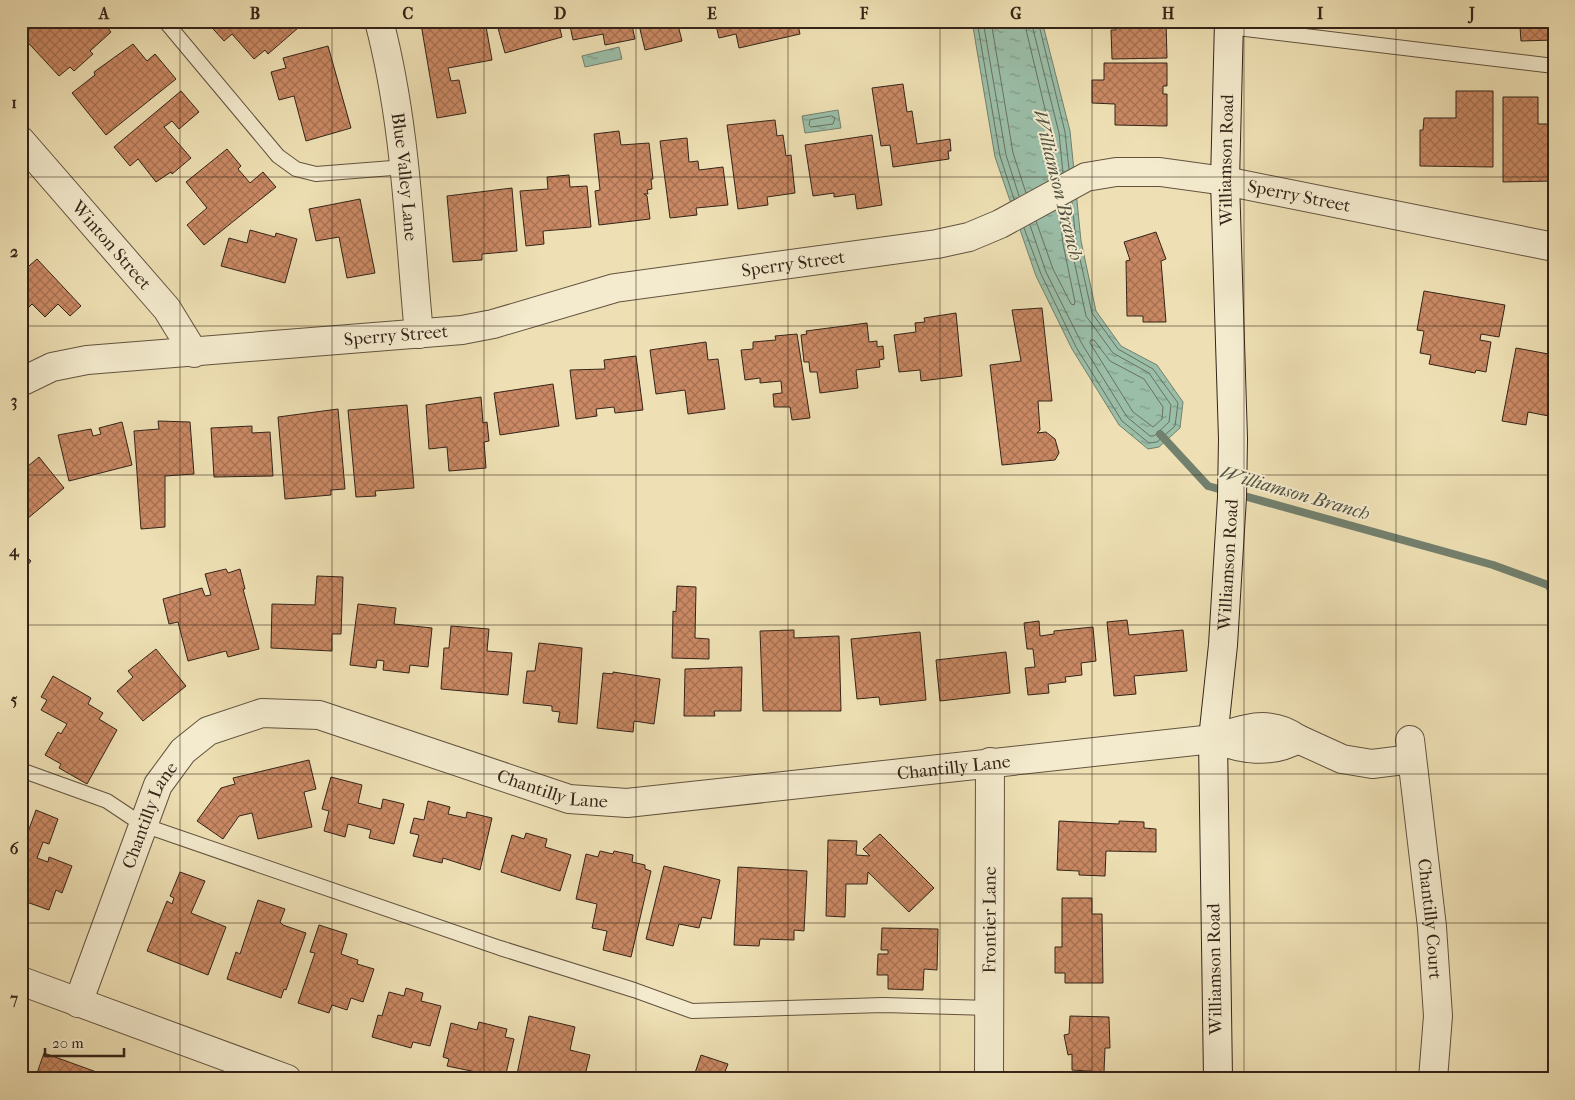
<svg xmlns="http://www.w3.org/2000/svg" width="1575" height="1100" viewBox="0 0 1575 1100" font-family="'IM FELL French Canon',serif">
<defs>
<pattern id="water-ripples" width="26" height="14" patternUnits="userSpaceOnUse" patternTransform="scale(1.25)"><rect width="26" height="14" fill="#9bbea8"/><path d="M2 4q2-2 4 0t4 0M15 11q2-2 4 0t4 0" fill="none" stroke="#7f9a88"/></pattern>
<pattern id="building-cross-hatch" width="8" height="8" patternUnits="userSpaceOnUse" patternTransform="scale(1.25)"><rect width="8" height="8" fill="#ca8964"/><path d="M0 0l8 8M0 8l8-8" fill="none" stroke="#a57051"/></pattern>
</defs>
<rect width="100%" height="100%" fill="#eee0b4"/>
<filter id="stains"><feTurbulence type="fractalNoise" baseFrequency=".004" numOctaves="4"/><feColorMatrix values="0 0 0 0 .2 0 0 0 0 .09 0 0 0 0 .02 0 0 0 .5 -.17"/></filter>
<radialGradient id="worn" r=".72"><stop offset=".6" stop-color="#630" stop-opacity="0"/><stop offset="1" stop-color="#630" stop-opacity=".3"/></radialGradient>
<g fill="url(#water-ripples)" stroke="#72806e">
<polygon points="972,21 1042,21 1070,131 1081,241 1096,311 1121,346 1157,365 1183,402 1180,428 1159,447 1148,449 1119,425 1072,349 1036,276 995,157"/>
<polygon points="619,47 622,59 585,67 582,56"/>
<polygon points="838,110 841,128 805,133 802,116"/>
</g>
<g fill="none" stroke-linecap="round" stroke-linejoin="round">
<g stroke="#687160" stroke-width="1">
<polyline points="977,21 1000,156 1014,199"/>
<polyline points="983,21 1006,155 1019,196"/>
<polyline points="991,21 1013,153 1026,193"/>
<polyline points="1024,21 1051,134 1056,176"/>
<polyline points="1031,21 1059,133 1063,173"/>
<polyline points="1038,21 1065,132 1069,169"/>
<polygon points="832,116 835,118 833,124 811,127 809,125 810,120"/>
<polyline points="1036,221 1053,269 1071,304 1074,305 1075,302 1063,244 1059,209"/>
<polyline points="1030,225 1046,272 1082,344 1127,417 1150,436 1154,436 1169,422 1171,405 1149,373 1113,353 1086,316 1070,242 1066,205"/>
<polyline points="1024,228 1041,274 1076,347 1122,421 1149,443 1157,442 1175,426 1178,403 1153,369 1118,349 1092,313 1076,241 1072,202"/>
<polygon points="1091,340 1094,340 1110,361 1144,379 1163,407 1162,419 1153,427 1133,412 1090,343"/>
</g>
<polyline stroke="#72806e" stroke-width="8" points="1160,434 1208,486 1493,565 1548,585 1554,593"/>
</g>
<g fill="url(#building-cross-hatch)" stroke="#342418">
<polygon points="37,21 102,21 111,32 90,51 93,54 74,71 70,67 59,76 21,35"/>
<polygon points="206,21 292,21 298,28 268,54 265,50 254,59 232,34 224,41"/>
<polygon points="436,21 485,21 492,60 448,68 451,81 459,80 466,113 437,118 421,24"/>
<polygon points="496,21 558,21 562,37 505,53"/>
<polygon points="569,21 631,21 635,39 605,45 603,34 573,40"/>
<polygon points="638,21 677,21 682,41 645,50"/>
<polygon points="715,21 797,21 800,34 739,48 736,34 719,38"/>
<polygon points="1116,21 1166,21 1167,58 1112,59 1111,30 1116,30"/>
<rect x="1450" y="21" width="18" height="4"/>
<polygon points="1506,21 1554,21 1554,40 1521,41 1520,27 1506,27"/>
<polygon points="133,44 147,61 155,54 176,79 106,135 72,93 95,75 94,72"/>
<polygon points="328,46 351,128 306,141 294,96 279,100 271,72 286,68 283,58"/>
<polygon points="1104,63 1167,63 1167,86 1163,86 1163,94 1167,94 1167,126 1115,125 1115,104 1092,103 1092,80 1104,80"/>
<polygon points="903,84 907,112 912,111 917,144 950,139 951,151 948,151 949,159 893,167 890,145 881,146 872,88"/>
<polygon points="181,91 199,112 179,129 172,121 164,127 191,158 172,174 171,172 156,182 138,159 130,166 114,147"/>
<polygon points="1456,91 1493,91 1493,167 1420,166 1420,130 1423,130 1424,118 1456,118"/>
<polygon points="1503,97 1538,97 1538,124 1554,124 1554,181 1503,182"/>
<polygon points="775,120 777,136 783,135 786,156 791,155 795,193 767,197 768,205 738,209 727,125"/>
<polygon points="619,131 621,145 649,143 653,179 651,179 652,189 647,190 648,194 644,194 647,196 650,219 599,225 595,191 600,190 594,134"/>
<polygon points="872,135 882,205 857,209 855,194 834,197 834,193 813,196 805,145"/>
<polygon points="687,138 689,162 698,161 699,170 723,167 728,205 696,208 697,215 670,218 660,141"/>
<polygon points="227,149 241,166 238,169 250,183 263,172 276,187 204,245 187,225 207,208 186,182"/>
<polygon points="569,175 570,187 587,186 591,227 543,231 544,244 526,246 520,191 548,189 547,177"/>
<polygon points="512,188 517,251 482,254 482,260 453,262 447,196"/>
<polygon points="360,199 375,273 347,278 339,237 316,241 309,209"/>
<polygon points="250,230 275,237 276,233 297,239 285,283 221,266 229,238 247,243"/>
<polygon points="1156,232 1166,259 1161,261 1166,322 1143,322 1143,316 1127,316 1126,261 1130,260 1124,242"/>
<polygon points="37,259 81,306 70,316 58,304 45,317 32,304 21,315 21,273"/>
<polygon points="1424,291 1505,305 1499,337 1481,334 1480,340 1491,342 1486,372 1476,370 1475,373 1429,364 1431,355 1420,353 1424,331 1417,330"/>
<polygon points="1042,308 1052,401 1038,401 1040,430 1037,433 1046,432 1055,439 1059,453 1055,460 1002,465 990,365 1021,361 1012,310"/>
<polygon points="956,313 962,376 921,381 920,370 899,372 894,335 916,332 915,323 925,322 924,318"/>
<polygon points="867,323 869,342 877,341 877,347 883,346 884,359 879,360 880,367 856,370 858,388 820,393 817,372 810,372 809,362 804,362 801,335 807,334 806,331"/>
<polygon points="797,334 810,418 792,420 790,407 774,407 773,394 782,393 781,381 760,383 760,378 745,380 741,350 753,349 753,342 776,340 775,336"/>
<polygon points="706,342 708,360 718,359 725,409 688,414 685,390 656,394 650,350"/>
<polygon points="1516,348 1554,355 1554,417 1528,412 1526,425 1502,421"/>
<polygon points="636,356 643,410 615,413 614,407 596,409 597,416 576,419 570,370 605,369 604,360"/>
<polygon points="553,384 559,426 500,435 494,393"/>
<polygon points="481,397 483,423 487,422 489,441 484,442 486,468 449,471 447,447 429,449 426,405"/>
<polygon points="407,405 414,488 375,491 376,496 356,497 348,410"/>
<polygon points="338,409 345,489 331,490 331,495 285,499 278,417"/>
<polygon points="158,421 190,422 194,474 165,476 165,527 141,529 134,431 159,429"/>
<polygon points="122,422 132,465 69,481 58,435 91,429 93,436 101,434 99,428"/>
<polygon points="252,426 252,433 270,432 273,476 214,477 211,428"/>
<polygon points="39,457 64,488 21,524 21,472"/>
<polygon points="21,552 31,561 21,573"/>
<polygon points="226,569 228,573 240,569 245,589 243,589 259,649 228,657 226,651 188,661 178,622 169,624 163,599 202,588 205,596 211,595 205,574"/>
<polygon points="317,576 343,577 341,634 332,634 332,651 271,648 272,604 315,605"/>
<polygon points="677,586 696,587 695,638 709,639 709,659 672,658 673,611 676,612"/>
<polygon points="358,604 396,608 394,624 432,628 428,667 410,665 409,673 383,670 384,661 377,660 376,668 350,665"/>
<polygon points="1127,620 1129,635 1183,630 1187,671 1134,676 1136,694 1114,696 1107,622"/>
<polygon points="1039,621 1040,636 1054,634 1054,631 1093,627 1096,661 1081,663 1082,675 1065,677 1066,682 1048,684 1049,693 1028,695 1025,668 1035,667 1033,649 1027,649 1024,623"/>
<polygon points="451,626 489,629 487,651 512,653 508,695 441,689 444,648 449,648"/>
<polygon points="794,630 794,638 839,636 841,711 763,711 760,631"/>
<polygon points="920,632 926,700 880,705 879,697 857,699 851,639"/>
<polygon points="539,643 582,648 577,724 558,722 560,712 552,711 552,706 523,703 527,671 535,671"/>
<polygon points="156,649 186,686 143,721 117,691 133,677 128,671"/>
<polygon points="1006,652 1010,693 940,701 936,660"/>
<polygon points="742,667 741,711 714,711 715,716 684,716 685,669"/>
<polygon points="613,672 660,679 654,724 634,721 633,732 597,728 603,673 613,674"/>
<polygon points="53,676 91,698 88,704 103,713 99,719 117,730 87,784 59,768 61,764 45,755 58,732 61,734 67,724 41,710 47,700 41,697"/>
<polygon points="309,760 316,789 304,792 312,827 258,839 252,813 239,816 223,839 197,821 221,788 235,784 233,778"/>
<polygon points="331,777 362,785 358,803 381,809 383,799 404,804 394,844 369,838 371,830 348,824 345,837 324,831 329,811 322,809"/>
<polygon points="428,801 450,807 448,814 466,818 467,812 492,818 480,870 443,858 442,863 413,856 419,835 410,833 414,818 424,820"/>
<polygon points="36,810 58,819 49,844 43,842 37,858 48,862 49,857 72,866 62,893 56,890 49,910 21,900 21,851"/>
<polygon points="1059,821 1119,824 1119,821 1144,822 1144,828 1156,829 1156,852 1106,851 1105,876 1079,875 1079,871 1057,870"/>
<polygon points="526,833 547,839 545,847 571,855 560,891 501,872 512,835 524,839"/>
<polygon points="880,834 934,888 909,912 868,872 867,884 846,884 845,917 826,916 828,840 857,841 856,855 870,856 863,849"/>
<polygon points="600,851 613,854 614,851 633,855 632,862 645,865 645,869 651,871 631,957 603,950 607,931 592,928 597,904 576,899 586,854 598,857"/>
<polygon points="664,866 720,880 711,919 702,917 699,928 679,924 673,946 646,939"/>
<polygon points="738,867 807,871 804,931 794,930 794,940 760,939 759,946 734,945"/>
<polygon points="180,872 205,881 191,913 226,927 208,975 147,951 167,901 172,904 174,898 170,896"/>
<polygon points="1062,898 1092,898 1092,914 1102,914 1103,983 1065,983 1065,973 1055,973 1055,947 1062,947"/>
<polygon points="258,900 285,909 280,922 283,925 306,933 286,990 284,989 281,998 227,979 236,952 240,954"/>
<polygon points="319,925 347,934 341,954 358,960 357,964 374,969 363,1002 351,998 347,1010 332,1005 329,1013 298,1003 315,953 310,952"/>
<polygon points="882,928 938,929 937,970 924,969 923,990 888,989 888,975 877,975 878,954 888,954 888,950 881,950"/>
<polygon points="406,988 423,993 421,1001 441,1006 430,1046 413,1042 411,1048 372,1037 378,1015 382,1016 389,992 404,996"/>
<polygon points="529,1016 575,1027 570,1050 590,1055 584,1079 516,1079"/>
<polygon points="1070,1016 1109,1017 1110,1048 1105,1048 1104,1072 1072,1070 1072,1054 1068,1055 1064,1035 1069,1034"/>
<polygon points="479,1022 507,1029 505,1037 514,1039 505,1078 447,1066 449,1059 443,1057 451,1023 477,1030"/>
<polygon points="44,1053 102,1074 101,1079 35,1079"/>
<polygon points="701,1055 728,1064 722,1079 693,1079"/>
</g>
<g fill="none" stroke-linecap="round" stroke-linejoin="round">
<defs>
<g id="lane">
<polyline points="165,21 278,156 296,169 316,174 405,167"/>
<polyline points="1229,27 1554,66"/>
<polyline points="21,770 107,801 143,825 500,948 634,990 692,1011 883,1005 990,1008"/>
</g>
<g id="street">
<path id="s1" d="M 379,21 C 406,123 409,230 419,334"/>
<path id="s2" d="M 21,141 L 167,309 L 194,353"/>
<path id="s3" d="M 21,382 L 52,367 L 87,360 L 462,330 L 493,324 L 615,288 L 937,244 L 969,237 L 1000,224 L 1086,177 L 1116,172 L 1160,172 L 1225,181 L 1554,247"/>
<polyline points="1298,739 1342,759 1372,764 1412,759"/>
<path id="s4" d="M 1410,740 L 1432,927 L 1438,1016 L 1433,1079"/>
<polyline points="21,981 287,1079"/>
<path id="s5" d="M 78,1003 L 158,785 L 183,751 L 208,731 L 262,713 L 319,715 L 569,799 L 627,803 L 1213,739 C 1243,729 1269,718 1298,739 C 1269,755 1242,749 1213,739"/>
<path id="s6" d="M 989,1079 L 990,762"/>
</g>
<g id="secondary">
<path id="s7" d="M 1218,1079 L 1213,739 L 1223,645 L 1232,497 L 1233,439 L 1225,181 L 1229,21"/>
</g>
</defs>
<use href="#lane" stroke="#62533f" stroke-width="16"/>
<use href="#street" stroke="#62533f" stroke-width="30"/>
<use href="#secondary" stroke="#342418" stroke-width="30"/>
<use href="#lane" stroke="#f4ebce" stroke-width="14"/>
<use href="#street" stroke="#f4ebce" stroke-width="28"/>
<use href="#secondary" stroke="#f4ebce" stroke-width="28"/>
</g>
<path fill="none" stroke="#342418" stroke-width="1" stroke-opacity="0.55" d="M 180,21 L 180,1079M 332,21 L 332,1079M 484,21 L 484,1079M 636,21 L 636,1079M 788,21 L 788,1079M 940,21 L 940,1079M 1092,21 L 1092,1079M 1244,21 L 1244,1079M 1396,21 L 1396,1079M 21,177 L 1554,177M 21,326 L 1554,326M 21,475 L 1554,475M 21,625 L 1554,625M 21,774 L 1554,774M 21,923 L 1554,923"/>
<g text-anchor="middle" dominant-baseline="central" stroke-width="4" stroke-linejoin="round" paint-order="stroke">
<g font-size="18" fill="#342418" stroke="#f4ebce">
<text stroke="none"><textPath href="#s7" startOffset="920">Williamson Road</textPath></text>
<text stroke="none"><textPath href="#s1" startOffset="158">Blue Valley Lane</textPath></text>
<text stroke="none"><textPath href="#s3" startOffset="1310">Sperry Street</textPath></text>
<text stroke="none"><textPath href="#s2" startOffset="138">Winton Street</textPath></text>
<text stroke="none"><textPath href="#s3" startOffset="785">Sperry Street</textPath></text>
<text stroke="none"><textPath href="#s3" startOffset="380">Sperry Street</textPath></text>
<text stroke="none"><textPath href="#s7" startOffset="515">Williamson Road</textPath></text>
<text stroke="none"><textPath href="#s5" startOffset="1071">Chantilly Lane</textPath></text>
<text stroke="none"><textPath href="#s5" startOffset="666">Chantilly Lane</textPath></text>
<text stroke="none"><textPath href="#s5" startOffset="201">Chantilly Lane</textPath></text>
<text stroke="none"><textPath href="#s4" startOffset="180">Chantilly Court</textPath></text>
<text stroke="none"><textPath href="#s6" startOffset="159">Frontier Lane</textPath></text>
<text transform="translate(1215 969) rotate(-91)">Williamson Road</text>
</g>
<g font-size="19" font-style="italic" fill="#535243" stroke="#f4ebce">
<text transform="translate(1058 185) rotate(76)">Williamson Branch</text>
<text transform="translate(1295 493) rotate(16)">Williamson Branch</text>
</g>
</g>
<rect width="1575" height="1100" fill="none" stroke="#eee0b4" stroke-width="55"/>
<path d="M45 1048v8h79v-8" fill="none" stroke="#342418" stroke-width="2.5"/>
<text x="52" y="1048" font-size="15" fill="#342418" stroke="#f4ebce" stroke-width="4" paint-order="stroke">20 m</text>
<rect x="28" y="28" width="1520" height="1044" fill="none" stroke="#342418" stroke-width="2"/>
<g font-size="16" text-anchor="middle" font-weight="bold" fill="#342418">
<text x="104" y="19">A</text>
<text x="255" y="19">B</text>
<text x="408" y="19">C</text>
<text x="560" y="19">D</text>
<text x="712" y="19">E</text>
<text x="864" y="19">F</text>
<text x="1016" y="19">G</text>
<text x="1168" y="19">H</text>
<text x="1320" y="19">I</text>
<text x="1472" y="19">J</text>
<text x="14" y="108">1</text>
<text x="14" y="257">2</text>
<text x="14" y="406">3</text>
<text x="14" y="556">4</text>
<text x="14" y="705">5</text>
<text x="14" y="854">6</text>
<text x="14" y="1004">7</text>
</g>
<rect width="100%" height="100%" filter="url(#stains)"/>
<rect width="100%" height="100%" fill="url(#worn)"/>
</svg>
